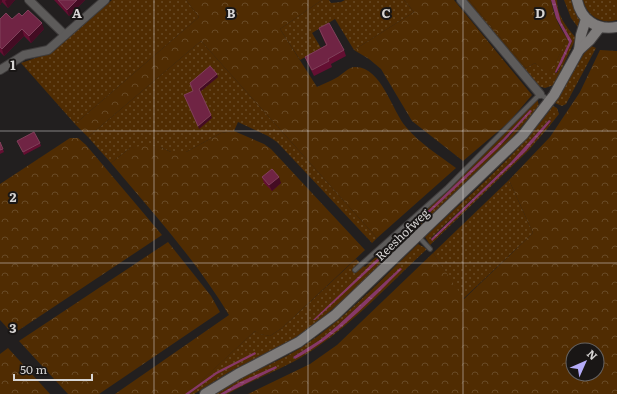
<svg xmlns="http://www.w3.org/2000/svg" width="617" height="394" viewBox="0 0 617 394" font-family="Literata,serif">
<defs>
<pattern id="grass-dots" width="8" height="8" patternUnits="userSpaceOnUse"><rect width="8" height="8" fill="#502c02"/><path d="M2 2h.1M6 6h.1" fill="none" stroke="#684a26" stroke-width="1.8" stroke-linecap="round"/></pattern>
<pattern id="forest-crowns" width="20" height="18" patternUnits="userSpaceOnUse"><rect width="20" height="18" fill="#502c02"/><path d="M2 6a3 3 0 1 1 6 0M12 15a3 3 0 1 1 6 0" fill="none" stroke="#684a26"/></pattern>
<pattern id="water-ripples" width="26" height="14" patternUnits="userSpaceOnUse"><rect width="26" height="14" fill="#873867"/><path d="M2 4q2-2 4 0t4 0M15 11q2-2 4 0t4 0" fill="none" stroke="#97547c"/></pattern>
</defs>
<rect width="100%" height="100%" fill="#221f1f"/>
<g fill="url(#grass-dots)" fill-rule="evenodd">
<polygon points="112,0 186,0 199,17 75,124 21,63 50,53"/>
<polygon points="322,0 329,0 331,3 341,2 345,0 404,0 414,12 354,50 335,19 312,33 321,48 300,60 280,29"/>
<path d="M 465,0 L 469,0 L 526,68 L 535,63 L 550,75 L 567,38 L 569,42 L 555,73 L 557,73 L 572,41 L 561,22 L 555,2 L 555,0 L 557,0 C 557,15 566,27 576,38 L 554,85 L 545,88 L 538,86 Z"/>
<polygon points="564,0 573,0 580,19 580,30 571,18"/>
<path d="M 583,0 L 617,0 L 617,20 C 601,25 587,16 583,0 Z"/>
<polygon points="201,41 377,238 372,243 277,142 268,136 238,122 234,131 221,133 186,152 171,152 160,147 130,148 111,163 88,137"/>
<polygon points="589,45 596,48 566,104 562,106 555,103"/>
<path d="M 537,98 L 539,106 L 509,141 L 390,255 L 386,255 L 388,245 L 499,139 ZM 530,110 L 516,129 L 508,138 L 390,250 L 389,249 L 503,139 Z"/>
<path d="M 553,106 L 557,108 L 559,114 L 547,129 L 528,151 L 430,245 L 425,237 C 469,195 518,155 553,106 ZM 549,120 L 551,121 L 525,152 L 432,240 L 431,238 L 511,162 Z"/>
<polygon points="509,180 533,233 463,299 433,253"/>
<path d="M 418,244 L 427,249 C 391,282 358,319 317,347 C 290,367 257,377 228,394 L 225,394 L 244,384 L 272,371 L 233,386 L 220,394 L 215,394 C 243,374 277,364 305,345 C 347,317 382,279 418,244 ZM 400,268 C 368,302 336,336 295,359 L 293,357 L 320,340 L 337,326 Z"/>
<polygon points="379,254 381,257 380,265 343,300 315,324 293,339 229,372 194,394 189,394 208,380 191,390 255,331 260,334 270,336 282,328 356,259 365,267"/>
</g>
<g fill="url(#forest-crowns)" fill-rule="evenodd">
<path d="M 186,0 L 322,0 L 280,29 L 317,87 C 323,84 331,81 336,78 C 342,75 348,67 355,67 C 381,66 392,111 406,127 C 419,143 440,156 456,168 L 377,238 L 201,41 L 88,137 L 75,124 L 199,17 Z"/>
<polygon points="404,0 454,0 532,95 509,122 463,161 412,121 381,69 369,59 354,50 414,12"/>
<path d="M 469,0 L 551,0 C 553,14 559,27 567,38 L 550,76 L 535,63 L 526,68 Z"/>
<path d="M 600,50 L 617,51 L 617,394 L 248,394 L 310,364 L 337,345 L 433,253 L 464,299 L 533,233 L 509,180 L 550,137 L 580,92 ZM 573,350 L 597,350 L 597,374 L 573,374 Z"/>
<path d="M 234,131 L 264,144 L 271,149 L 365,250 L 282,328 L 270,336 L 259,334 L 255,331 L 187,394 L 115,394 L 229,315 C 196,260 152,212 111,163 L 130,148 L 146,145 L 160,147 L 171,152 L 186,152 L 221,133 Z"/>
<polygon points="70,138 78,138 86,145 162,235 13,334 0,320 0,184"/>
<polygon points="168,242 211,296 220,312 99,394 68,394 19,341"/>
<polygon points="8,348 50,394 0,394 0,354"/>
</g>
<g fill="url(#water-ripples)">
<polygon points="551,0 555,0 561,22 572,41 562,63 556,73 555,72 569,42 556,18"/>
<polygon points="530,110 532,111 497,149 390,250 388,249 503,139"/>
<polygon points="549,120 551,121 525,152 432,241 431,239 511,162"/>
<polygon points="377,259 380,260 379,261 315,320 313,320"/>
<path d="M 400,268 L 402,269 L 396,275 C 365,306 334,338 295,359 L 293,357 L 320,340 L 337,326 Z"/>
<polygon points="255,352 256,354 217,374 189,394 185,394 216,372"/>
<polygon points="276,366 277,368 225,394 220,394 240,382"/>
</g>
<g fill="none" stroke-linecap="round" stroke-linejoin="round">
<defs>
<g id="lane">
<polyline points="418,236 430,249"/>
<polyline points="355,270 447,188 540,94 550,101"/>
</g>
<g id="street">
<polyline points="29,0 65,35"/>
<polyline points="461,0 540,94"/>
<polyline points="0,70 24,55 48,50 105,0"/>
</g>
<g id="secondary">
<path d="M 577,0 C 581,20 597,31 617,27"/>
<polyline points="579,50 581,35 586,19"/>
<polyline points="205,394 238,374 299,342 335,315 523,135 554,95 579,50 590,40 600,27"/>
</g>
</defs>
<use href="#lane" stroke="#3f3c3c" stroke-width="6"/>
<use href="#street" stroke="#3f3c3c" stroke-width="10"/>
<use href="#secondary" stroke="#3f3c3c" stroke-width="12"/>
<use href="#lane" stroke="#5d5b5a" stroke-width="4"/>
<use href="#street" stroke="#5d5b5a" stroke-width="8"/>
<use href="#secondary" stroke="#7f7c7b" stroke-width="10"/>
</g>
<g fill="#640f32">
<polygon points="0,0 15,0 8,8 2,2 0,5"/>
<polygon points="54,0 85,0 69,16"/>
<polygon points="22,16 44,29 31,43 24,36 4,56 0,52 0,19 12,19"/>
<polygon points="319,28 344,50 346,56 331,64 332,67 314,76 307,62 305,57 326,45 321,34"/>
<polygon points="17,141 40,143 41,146 24,155"/>
<polygon points="0,142 4,152 0,154"/>
<polygon points="262,177 281,183 272,191 264,183"/>
</g>
<g fill="#440c23">
<polygon points="0,0 2,0 2,2 0,5"/>
<polygon points="7,0 15,0 8,8 5,1"/>
<polygon points="77,0 85,0 69,16 67,10"/>
<polygon points="42,23 44,29 31,43 29,36"/>
<polygon points="22,29 24,36 4,56 2,49"/>
<polygon points="217,74 218,77 200,92 199,89"/>
<polygon points="211,115 212,118 199,129 198,126"/>
<polygon points="279,177 281,183 272,191 269,185"/>
</g>
<g fill="#702444" stroke="#80405a">
<polygon points="58,0 77,0 67,10"/>
<polygon points="28,10 42,23 29,36 22,29 2,49 0,47 0,19 6,13 12,19 19,13 22,16"/>
<polygon points="329,23 344,50 328,59 329,61 312,70 305,57 327,45 319,28"/>
<polygon points="210,66 217,74 199,89 211,115 198,126 184,95 193,91 190,83"/>
<polygon points="34,132 40,143 23,152 17,141"/>
<polygon points="0,142 3,149 0,150"/>
<polygon points="272,169 279,177 269,185 262,177"/>
</g>
<path fill="none" stroke="#d7d5d4" stroke-width="1" stroke-opacity="0.55" d="M 154,0 L 154,394M 308,0 L 308,394M 463,0 L 463,394M 0,131 L 617,131M 0,263 L 617,263"/>
<g text-anchor="middle" dominant-baseline="central" stroke-width="4" stroke-linejoin="round" paint-order="stroke">
<g font-size="12" fill="#d7d5d4" stroke="#191615">
<text transform="translate(402 234) rotate(-44)">Reeshofweg</text>
</g>
</g>
<g font-size="13" text-anchor="middle" font-weight="bold" fill="#d7d5d4" stroke="#191615" stroke-width="4" stroke-linejoin="round" paint-order="stroke">
<text x="77" y="18">A</text>
<text x="231" y="18">B</text>
<text x="386" y="18">C</text>
<text x="540" y="18">D</text>
<text x="13" y="70">1</text>
<text x="13" y="202">2</text>
<text x="13" y="333">3</text>
</g>
<g transform="translate(585 362) rotate(45)"><circle r="19" fill="#191615" stroke="#656261"/>
<path d="M0-3L7 15L0 10L-7 15Z" fill="#b5acf8"/>
<text y="-6" font-size="11" font-weight="bold" text-anchor="middle" fill="#d7d5d4">N</text>
</g>
<path d="M14 374v6h78v-6" fill="none" stroke="#d7d5d4" stroke-width="2"/>
<text x="20" y="374" font-size="12" fill="#d7d5d4" stroke="#191615" stroke-width="3" paint-order="stroke">50 m</text>
</svg>
